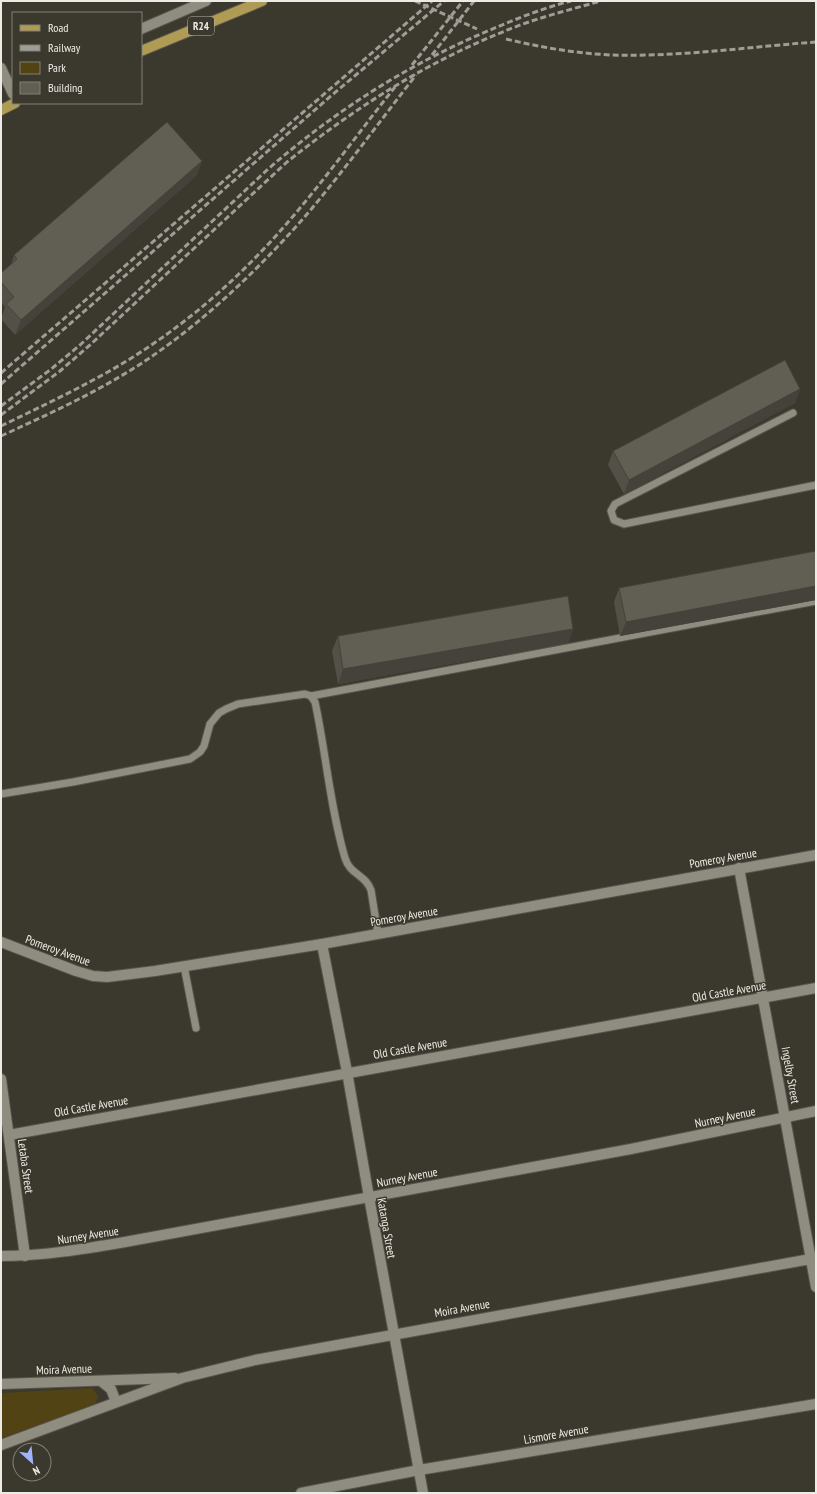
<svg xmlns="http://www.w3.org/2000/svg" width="817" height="1494" viewBox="0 0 817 1494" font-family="'PT Sans Narrow',sans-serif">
<rect width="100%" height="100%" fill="#3b382e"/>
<polygon fill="#514313" points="92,1388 98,1396 96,1403 90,1407 1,1438 1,1393"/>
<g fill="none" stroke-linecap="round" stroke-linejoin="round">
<defs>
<g id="lane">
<polyline points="793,413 615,504 611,511 614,520 624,524 816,485"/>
<polyline points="311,696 816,601"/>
<path d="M 1,794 L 73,782 L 190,759 L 200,752 L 204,746 L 210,724 L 219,713 L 226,709 L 238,704 L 305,694 L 311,696 L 315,702 C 326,753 330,807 345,858 C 350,875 365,874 371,890 L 378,934"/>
<polyline points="184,966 196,1028"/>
</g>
<g id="street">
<polyline points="141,29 206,1"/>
<polyline points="1,68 13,94"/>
<polyline points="739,868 816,1287"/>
<polyline points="1,942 76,971 93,976 107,977 155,971 322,944 816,855"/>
<polyline points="322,944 347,1072 369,1197 423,1493"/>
<polyline points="1,1079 25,1256"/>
<polyline points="9,1135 816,988"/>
<path d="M 1,1256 C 43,1256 84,1249 125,1242 L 631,1149 L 816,1111"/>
<polyline points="101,1381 111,1389 116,1402"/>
<polyline points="1,1384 175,1378"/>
<polyline points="1,1445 182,1378 255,1360 816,1258"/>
<polyline points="301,1493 419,1470 816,1404"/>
</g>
<g id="primary">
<polyline points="141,51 262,1"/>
<polyline points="1,110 15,103"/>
</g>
</defs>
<use href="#lane" stroke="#57544c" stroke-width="9"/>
<use href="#street" stroke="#57544c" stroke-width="12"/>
<use href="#primary" stroke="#57544c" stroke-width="12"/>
<use href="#lane" stroke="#8f8c80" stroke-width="7"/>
<use href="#street" stroke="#8f8c80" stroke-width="10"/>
<use href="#primary" stroke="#af9b54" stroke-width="10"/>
<g stroke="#a09d96" stroke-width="3" stroke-dasharray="6 3" stroke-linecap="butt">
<polyline points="415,1 477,29"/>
<path d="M 506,39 C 552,50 598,57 645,55 C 702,54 759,46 816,42"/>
<polyline points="432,55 474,1"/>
<polyline points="412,65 463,1"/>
<polyline points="1,373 432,1"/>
<polyline points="1,384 332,95 444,1"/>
<path d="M 1,406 L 50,370 L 80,345 L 267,170 C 336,110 407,65 490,30 C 516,19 543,8 571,1"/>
<path d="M 1,415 L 60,371 L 90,345 L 287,162 C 355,108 425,63 505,31 C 536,18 569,10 601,1"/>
<path d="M 1,426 C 36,409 72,392 106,373 C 158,344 206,307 248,265 C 303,211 347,147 395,87"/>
<path d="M 1,436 C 51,413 102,390 148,359 C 206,320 262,266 308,213 C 346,168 380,121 416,75"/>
</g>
</g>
<g fill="#535147">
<polygon points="202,161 196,176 15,335 1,319 5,307 1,302 1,273 11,265 14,255"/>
<polygon points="800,389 795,403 624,494 608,465 613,451"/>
<polygon points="816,551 816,600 620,636 614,602 619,588"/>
<polygon points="573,629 568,643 338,684 332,651 338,636"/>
</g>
<g fill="#44423a">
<polygon points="202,161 196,176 15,335 21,320"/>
<polygon points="800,389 795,403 624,494 629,480"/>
<polygon points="816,586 816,600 620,636 626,622"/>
<polygon points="573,629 568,643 338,684 343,669"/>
</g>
<g fill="#615e53" stroke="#44423a">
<polygon points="167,122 202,161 21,320 6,304 14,297 1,282 1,273 17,259 14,255"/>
<polygon points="785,360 800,389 629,480 613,451"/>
<polygon points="816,551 816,586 626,622 619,588"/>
<polygon points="568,596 573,629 343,669 338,636"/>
</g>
<g text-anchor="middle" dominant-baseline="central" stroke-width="3" stroke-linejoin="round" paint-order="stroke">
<rect fill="#3b382e" stroke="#b8b5ae" stroke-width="1" x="188" y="17" width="26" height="18" rx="3"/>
<g font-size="11" font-weight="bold" fill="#edebe5">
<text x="201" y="26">R24</text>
</g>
<g font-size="12" fill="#edebe5" stroke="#3b382e">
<text transform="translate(723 858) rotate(-10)">Pomeroy Avenue</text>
<text transform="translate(404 916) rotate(-10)">Pomeroy Avenue</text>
<text transform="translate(58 950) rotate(20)">Pomeroy Avenue</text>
<text transform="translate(729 991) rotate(-10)">Old Castle Avenue</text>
<text transform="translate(410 1048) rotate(-10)">Old Castle Avenue</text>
<text transform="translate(791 1075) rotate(80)">Ingelby Street</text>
<text transform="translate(91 1106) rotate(-10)">Old Castle Avenue</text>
<text transform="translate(725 1117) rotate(-12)">Nurney Avenue</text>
<text transform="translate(26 1166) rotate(82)">Letaba Street</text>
<text transform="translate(407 1177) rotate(-11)">Nurney Avenue</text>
<text transform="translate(387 1228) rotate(80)">Katanga Street</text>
<text transform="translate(88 1235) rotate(-9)">Nurney Avenue</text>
<text transform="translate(462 1308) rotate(-10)">Moira Avenue</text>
<text transform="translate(64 1369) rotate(-2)">Moira Avenue</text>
<text transform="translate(556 1434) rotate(-10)">Lismore Avenue</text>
</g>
</g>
<rect width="817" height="1494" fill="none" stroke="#edebe5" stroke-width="4"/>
<rect x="12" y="12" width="130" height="92" fill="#3b382e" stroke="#828077"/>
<rect x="20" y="25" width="20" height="6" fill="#af9b54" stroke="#828077"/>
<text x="48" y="32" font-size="12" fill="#edebe5">Road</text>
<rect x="20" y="45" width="20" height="6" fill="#a09d96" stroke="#828077"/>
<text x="48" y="52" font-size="12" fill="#edebe5">Railway</text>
<rect x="20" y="62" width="20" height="12" fill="#514313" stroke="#828077"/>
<text x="48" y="72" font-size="12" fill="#edebe5">Park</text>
<rect x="20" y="82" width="20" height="12" fill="#615e53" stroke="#828077"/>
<text x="48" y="92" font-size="12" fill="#edebe5">Building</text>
<g transform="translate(32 1462) rotate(153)"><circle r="19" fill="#3b382e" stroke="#828077"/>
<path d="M0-3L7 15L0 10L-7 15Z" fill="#a0b3fd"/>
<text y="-6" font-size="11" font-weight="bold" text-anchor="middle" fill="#edebe5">N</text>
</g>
</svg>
